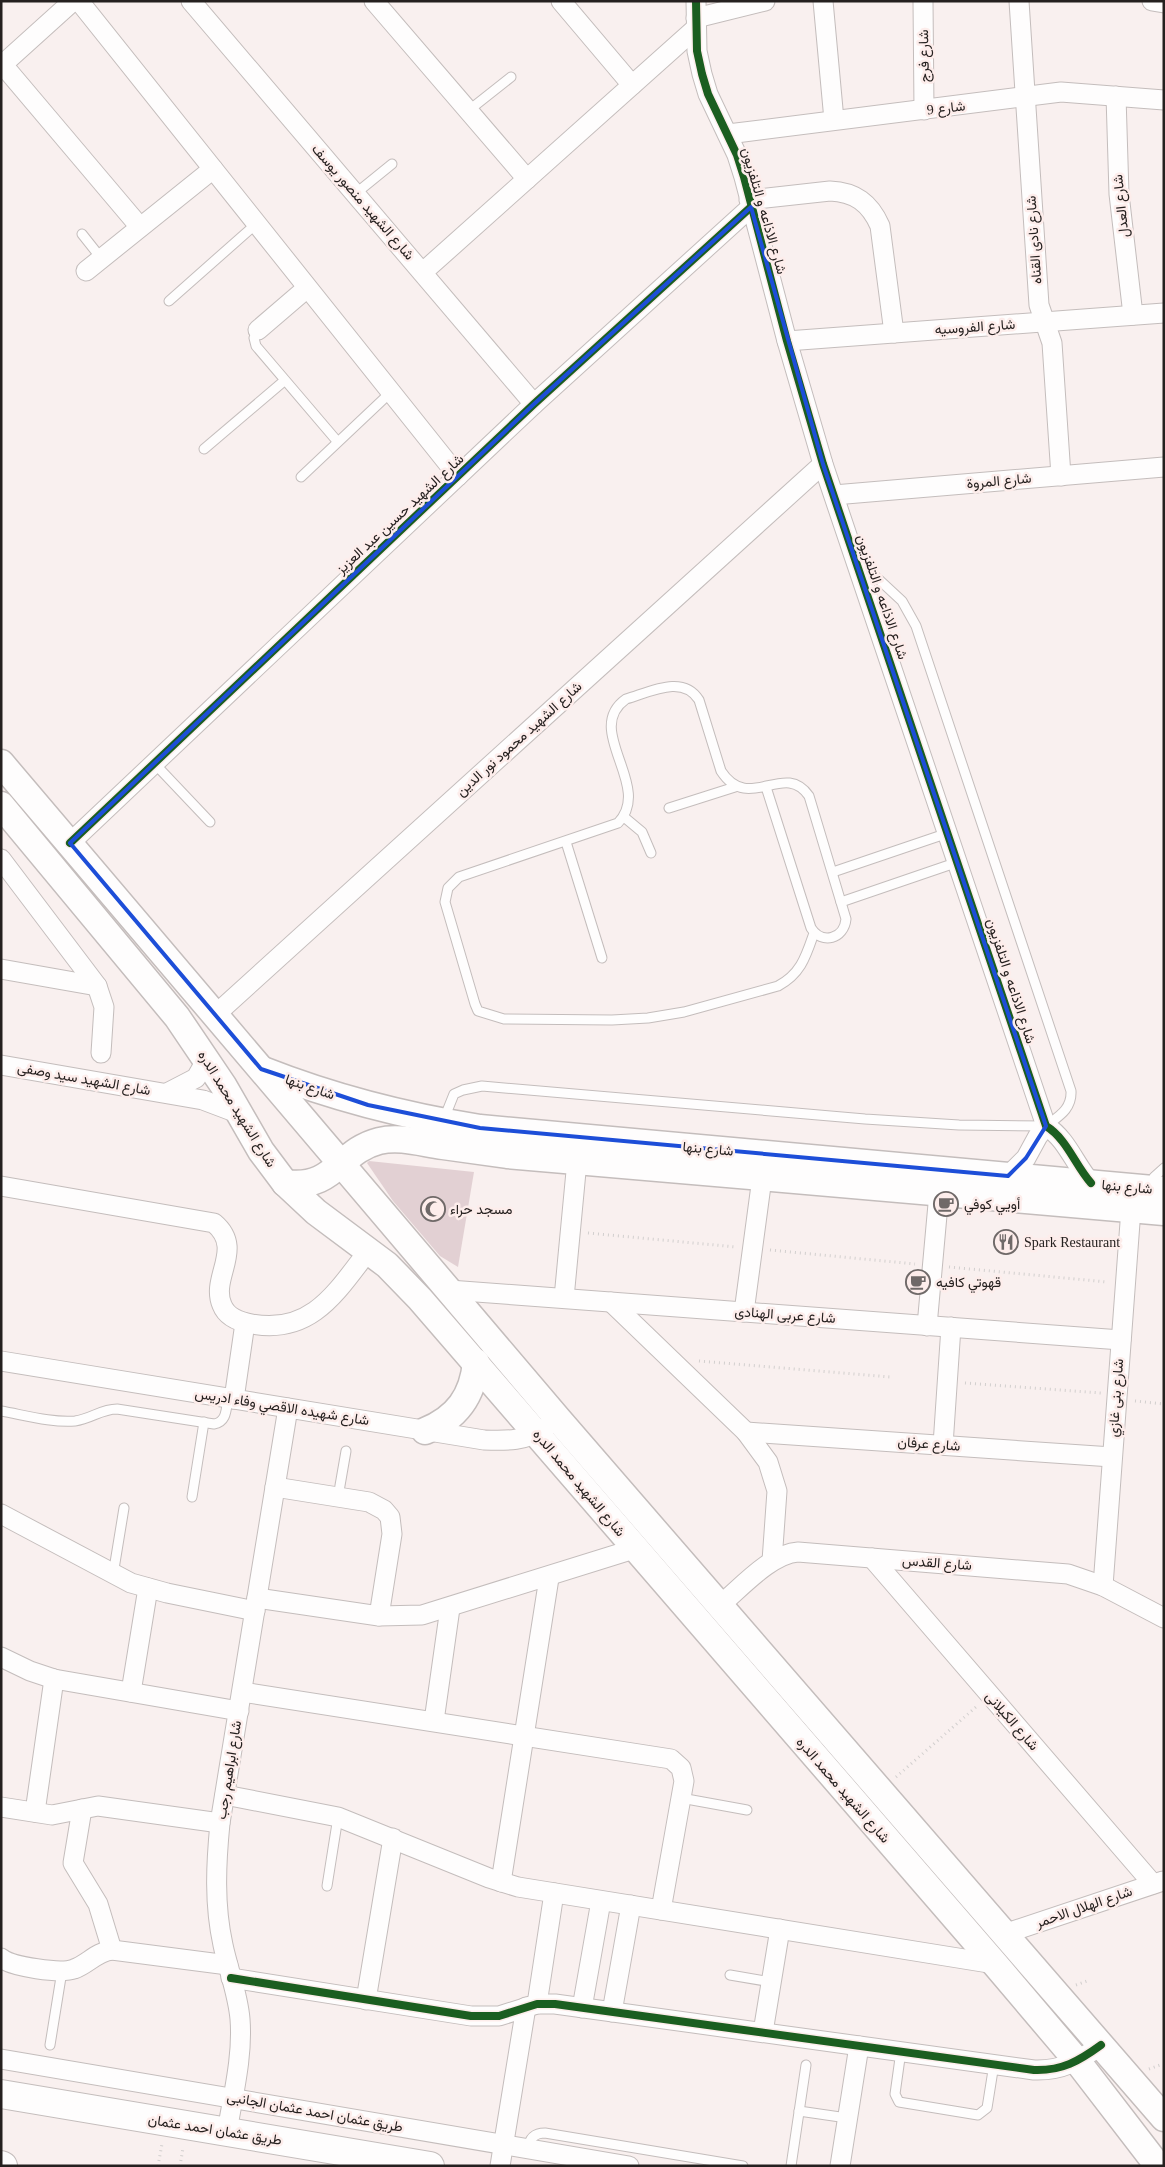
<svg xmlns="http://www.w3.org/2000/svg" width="1165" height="2167" viewBox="0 0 1165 2167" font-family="'Times New Roman',Vazirmatn,serif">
<rect width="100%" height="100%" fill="#f9f0ef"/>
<polygon fill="#e2d0d3" points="369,1161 474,1172 458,1267 440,1256 393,1201 367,1163"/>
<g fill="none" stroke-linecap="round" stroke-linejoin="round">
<defs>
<g id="service">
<polyline points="468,111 511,77"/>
<polyline points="355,194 392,164"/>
<polyline points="82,234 101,258"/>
<polyline points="169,301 256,224"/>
<polyline points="258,330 254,338 256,346 337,441"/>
<polyline points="204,449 284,381"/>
<polyline points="301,477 391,392"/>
<polyline points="154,763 210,822"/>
<path d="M 766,787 L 811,928 C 822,945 844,939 846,919 L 809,796 C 784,760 749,814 721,771 L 699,700 C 683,674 650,692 626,699 C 582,730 654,786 618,823 L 459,877 L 448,888 L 445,902 L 475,1004 L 478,1011 L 504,1019 L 612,1020 L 648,1018 L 684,1012 L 778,986 C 801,974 806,956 814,933"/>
<polyline points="669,808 735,787"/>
<polyline points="624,817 642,832 651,853"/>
<polyline points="566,842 602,958"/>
<polyline points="833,872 948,833"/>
<polyline points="841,902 958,862"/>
<path d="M 444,1119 L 454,1094 L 463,1090 L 482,1086 L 865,1119 L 959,1125 L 1046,1126 C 1059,1116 1072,1109 1071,1091 L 916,626 L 902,601 L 860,562"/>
<polyline points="1152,1186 1154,1177 1164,1168"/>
<path d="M 1,1411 C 24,1415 52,1423 75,1421 C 91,1419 101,1409 117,1409 L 214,1424 C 227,1422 226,1409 228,1398"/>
<polyline points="192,1497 204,1422"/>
<polyline points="338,1497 346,1451"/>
<polyline points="113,1575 124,1508"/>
<polyline points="681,1798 747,1810"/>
<polyline points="327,1886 338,1817"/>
<polyline points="730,1975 771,1982"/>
<polyline points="50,2045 62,1971"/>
<polyline points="901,2051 895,2094 899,2102 978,2115 987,2108 994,2064"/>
<polyline points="799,2111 847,2118"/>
<path d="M 528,2149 C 529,2138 535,2133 545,2133 L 743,2166"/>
<polyline points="791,2166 806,2065"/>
</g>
<g id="minor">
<polyline points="79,1 458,476"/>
<polyline points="191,1 534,404"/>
<polyline points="374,1 527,179"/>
<polyline points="561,1 632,85"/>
<path d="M 696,1 L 697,51 L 702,74 L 708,94 L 737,155 L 744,177 L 787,341 L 823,464 L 1046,1126 C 1067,1139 1075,1165 1091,1183"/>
<polyline points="823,1 834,120"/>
<polyline points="923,1 924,110"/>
<polyline points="1019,1 1039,305 1052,343 1061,476"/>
<polyline points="1152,1 1164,3"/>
<polyline points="696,18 765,1"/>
<polyline points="3,65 140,227"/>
<polyline points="1,66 73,1"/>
<polyline points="1116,96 1119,194 1133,315"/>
<polyline points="728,134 1061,92 1164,100"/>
<path d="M 749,200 L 830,191 C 855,192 870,203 880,226 L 894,333"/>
<polyline points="86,271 213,169"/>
<polyline points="423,272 696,28"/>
<polyline points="258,330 307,288"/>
<polyline points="787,341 1164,313"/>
<polyline points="834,495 1164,467"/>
<polyline points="70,843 534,404 751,207"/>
<polyline points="1,859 97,986 104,1007 101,1053"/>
<polyline points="1,969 97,986"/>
<polyline points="215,1015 823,464"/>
<polyline points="1,1065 203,1100 240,1114"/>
<polyline points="167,1093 196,1078 207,1059"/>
<polyline points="1008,1176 1026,1158 1038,1136 1046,1126"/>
<path d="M 1,1186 L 214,1223 C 245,1249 210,1277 222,1305 C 227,1318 240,1322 252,1324 C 312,1335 337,1291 369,1250"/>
<polyline points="449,1290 1121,1340"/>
<polyline points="564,1298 577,1161"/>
<polyline points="611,1302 746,1432 768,1462 777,1491 772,1561"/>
<polyline points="744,1312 762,1178"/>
<polyline points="927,1326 939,1193"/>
<path d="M 1,1361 L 484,1440 C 505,1441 528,1441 545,1428"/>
<polyline points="234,1399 245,1323"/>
<polyline points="746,1432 1112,1457"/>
<polyline points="943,1445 951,1327"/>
<polyline points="275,1487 369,1502 384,1510 390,1517 392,1534 379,1616"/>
<polyline points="1,1514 131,1583 167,1593 255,1611"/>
<polyline points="872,1558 1153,1884"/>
<polyline points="1103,1586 1131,1209"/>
<polyline points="257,1598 379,1616 422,1615 634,1549"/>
<path d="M 719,1606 C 740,1589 770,1554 798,1552 L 1068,1574 L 1103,1586 L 1164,1618"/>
<polyline points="1,1657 30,1671 54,1679 239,1711"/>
<polyline points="131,1692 148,1588"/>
<polyline points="242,1692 671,1759 681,1768 684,1781 661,1910"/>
<polyline points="434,1721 450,1608"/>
<polyline points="225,1795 338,1817 489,1878 518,1887 995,1964"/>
<polyline points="1,1807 52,1815 98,1806 220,1823"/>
<polyline points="82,1809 73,1863 98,1904 112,1950"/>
<polyline points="35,1812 54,1679"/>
<polyline points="501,1882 549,1578"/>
<polyline points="1004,1934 1163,1881"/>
<path d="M 1,1958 C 12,1967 61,1974 74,1969 C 88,1964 96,1952 112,1950 L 228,1965"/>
<path d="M 231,1978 L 471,2016 L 499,2016 L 537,2004 L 555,2004 L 1034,2070 C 1062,2071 1079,2061 1101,2045"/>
<polyline points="366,2000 393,1838"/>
<polyline points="537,2004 554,1893"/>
<polyline points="582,2008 601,1901"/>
<polyline points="612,2012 631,1905"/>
<polyline points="763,2032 780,1929"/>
<polyline points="1,2059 629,2166"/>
<path d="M 227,2132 C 233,2095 243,2056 240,2019 C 238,1994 228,1969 223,1945 C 214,1904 216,1864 220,1823 L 288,1408"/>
<polyline points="500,2166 526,2007"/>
<polyline points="840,2166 859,2046"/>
</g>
<g id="secondary">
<polyline points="1,763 558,1419 1164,2118"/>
<polyline points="1,805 177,1017 223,1085 261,1151 285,1183 316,1212 387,1265 420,1299 995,1964 1078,2062 1158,2166"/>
<path d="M 263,1070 C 334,1098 405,1116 480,1128 L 1164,1190"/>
<path d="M 285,1183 C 335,1190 339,1151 379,1141 C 400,1136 421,1143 443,1146 C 464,1149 485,1152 507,1155 L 1164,1212"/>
<path d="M 425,1431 C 457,1418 473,1396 476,1362"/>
</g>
<g id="primary">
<polyline points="1,2094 430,2166"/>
<polyline points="1,2165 3,2166"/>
</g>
</defs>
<use href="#service" stroke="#c4bdbc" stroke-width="11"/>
<use href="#minor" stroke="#c4bdbc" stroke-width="21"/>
<use href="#secondary" stroke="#c4bdbc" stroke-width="29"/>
<use href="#primary" stroke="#c4bdbc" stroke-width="30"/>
<g stroke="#d2cfce" stroke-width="3" stroke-dasharray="1 4" stroke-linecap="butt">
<polyline points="588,1233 736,1247"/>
<polyline points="770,1250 915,1264"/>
<polyline points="949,1267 1107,1282"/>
<polyline points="699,1361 890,1377"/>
<polyline points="965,1383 1101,1393"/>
<polyline points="1135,1401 1164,1404"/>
<polyline points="896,1777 976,1707"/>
<polyline points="1076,1985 1087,1981"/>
<polyline points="1149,2069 1160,2065"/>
<polyline points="158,2166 162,2144"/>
<polyline points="180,2166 183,2148"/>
</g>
<use href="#service" stroke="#fefdfd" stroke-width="9"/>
<use href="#minor" stroke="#fefdfd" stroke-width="19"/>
<use href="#secondary" stroke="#fefdfd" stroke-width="26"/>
<use href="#primary" stroke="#fefdfd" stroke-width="28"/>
<defs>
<g id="cycleway">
<path d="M 696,1 L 697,51 L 702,74 L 708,94 L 737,155 L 744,177 L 787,341 L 823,464 L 1046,1126 C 1067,1139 1075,1165 1091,1183"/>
<polyline points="70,843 534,404 751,207"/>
<path d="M 231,1978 L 471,2016 L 499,2016 L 537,2004 L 555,2004 L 1034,2070 C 1062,2071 1079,2061 1101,2045"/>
</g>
</defs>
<use href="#cycleway" stroke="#fdedeb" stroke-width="11"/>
<use href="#cycleway" stroke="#1b5e20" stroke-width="8"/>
</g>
<path fill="none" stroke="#1d4ed8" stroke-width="4" stroke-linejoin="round" d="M 751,207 L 823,464 L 1046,1126 L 1026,1158 L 1008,1176 L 480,1128 L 368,1105 L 261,1069 L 70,843 L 534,404 Z"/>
<defs>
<symbol id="cafe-ring" viewBox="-11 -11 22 22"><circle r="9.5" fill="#fdedeb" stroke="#6f6968" stroke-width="1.5"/><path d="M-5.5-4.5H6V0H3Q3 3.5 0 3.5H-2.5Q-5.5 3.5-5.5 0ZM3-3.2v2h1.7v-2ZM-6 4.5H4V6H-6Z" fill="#6f6968"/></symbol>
<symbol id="mosque-ring" viewBox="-11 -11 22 22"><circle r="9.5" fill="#fdedeb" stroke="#6f6968" stroke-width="1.5"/><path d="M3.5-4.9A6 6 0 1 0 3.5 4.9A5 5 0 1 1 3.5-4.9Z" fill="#6f6968"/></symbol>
<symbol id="restaurant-ring" viewBox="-11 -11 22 22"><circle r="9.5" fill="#fdedeb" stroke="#6f6968" stroke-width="1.5"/><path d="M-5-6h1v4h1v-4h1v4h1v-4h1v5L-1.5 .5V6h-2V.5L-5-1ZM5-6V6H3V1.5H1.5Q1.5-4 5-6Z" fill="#6f6968"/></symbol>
</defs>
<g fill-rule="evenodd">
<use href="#cafe-ring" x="932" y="1190" width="28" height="28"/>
<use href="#mosque-ring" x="419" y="1195" width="28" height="28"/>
<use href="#restaurant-ring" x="992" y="1228" width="28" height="28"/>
<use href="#cafe-ring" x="904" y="1268" width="28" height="28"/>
</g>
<g text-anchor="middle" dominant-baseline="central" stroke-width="5" stroke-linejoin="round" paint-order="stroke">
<g font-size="14" fill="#25201f" stroke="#fdedeb">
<text transform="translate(924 56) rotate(-91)">شارع فرج</text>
<text transform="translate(946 108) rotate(-6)">شارع 9</text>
<text transform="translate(363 202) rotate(49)">شارع الشهيد منصور يوسف</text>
<text transform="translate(1121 206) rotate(-96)">شارع العدل</text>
<text transform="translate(764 211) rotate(74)">شارع الاذاعه و التلفزيون</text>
<text transform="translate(1034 240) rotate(-94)">شارع نادى القناه</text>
<text transform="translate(975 327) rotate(-4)">شارع الفروسيه</text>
<text transform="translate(999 481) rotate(-5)">شارع المروة</text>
<text transform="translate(400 514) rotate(-43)">شارع الشهيد حسين عبد العزيز</text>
<text transform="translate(882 597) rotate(71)">شارع الاذاعه و التلفزيون</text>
<text transform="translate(519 739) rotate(-42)">شارع الشهيد محمود نور الدين</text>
<text transform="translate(1011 981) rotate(72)">شارع الاذاعه و التلفزيون</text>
<text transform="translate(84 1079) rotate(10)">شارع الشهيد سيد وصفى</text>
<text transform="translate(310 1087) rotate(19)">شارع بنها</text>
<text transform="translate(237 1109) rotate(58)">شارع الشهيد محمد الدره</text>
<text transform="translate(708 1149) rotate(5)">شارع بنها</text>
<text transform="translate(1127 1187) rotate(5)">شارع بنها</text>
<text transform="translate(785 1315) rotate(4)">شارع عربى الهنادى</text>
<text transform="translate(1116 1398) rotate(-86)">شارع بنى غازي</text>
<text transform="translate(282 1407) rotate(9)">شارع شهيده الاقصي وفاء ادريس</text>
<text transform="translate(929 1444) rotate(4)">شارع عرفان</text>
<text transform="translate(579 1483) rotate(50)">شارع الشهيد محمد الدره</text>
<text transform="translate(937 1563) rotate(4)">شارع القدس</text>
<text transform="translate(1012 1721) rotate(49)">شارع الكيلانى</text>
<text transform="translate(229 1770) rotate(-81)">شارع ابراهيم رجب</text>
<text transform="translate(843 1790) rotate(49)">شارع الشهيد محمد الدره</text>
<text transform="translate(1084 1907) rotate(-19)">شارع الهلال الاحمر</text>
<text transform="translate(315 2112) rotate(10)">طريق عثمان احمد عثمان الجانبى</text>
<text transform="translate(215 2130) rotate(9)">طريق عثمان احمد عثمان</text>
</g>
<g font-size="14" fill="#25201f" stroke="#fdedeb" text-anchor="start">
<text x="964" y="1204">أويي كوفي</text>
<text x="450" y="1209">مسجد حراء</text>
<text x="1024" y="1242">Spark Restaurant</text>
<text x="936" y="1282">قهوتي كافيه</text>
</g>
</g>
<rect width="1165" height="2167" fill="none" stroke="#25201f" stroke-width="5"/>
</svg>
